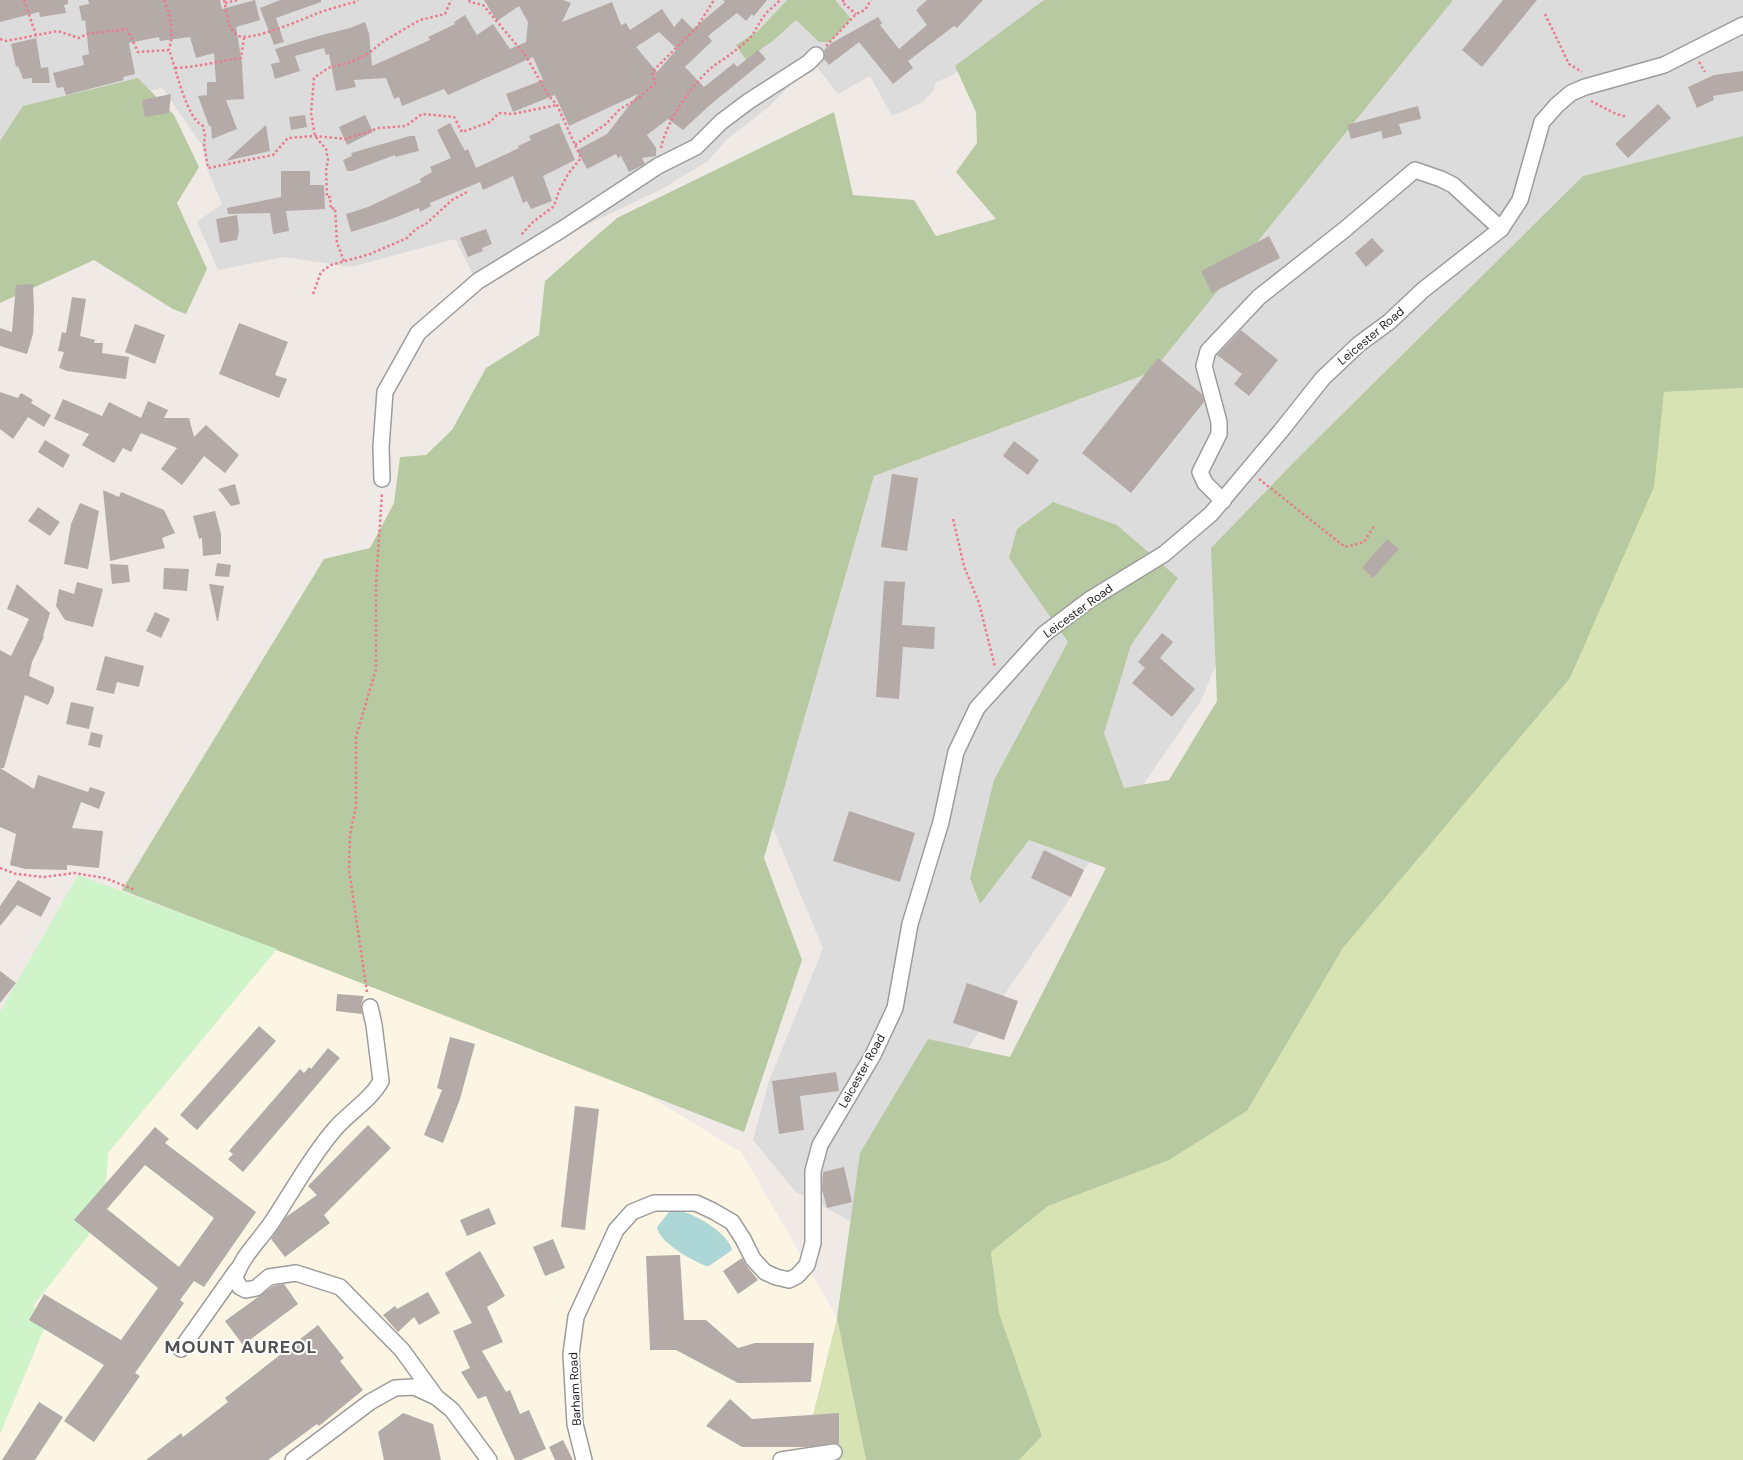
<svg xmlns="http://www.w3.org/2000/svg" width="1743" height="1460" viewBox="0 0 1743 1460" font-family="'DM Sans',sans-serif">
<rect width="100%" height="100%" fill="#efeae6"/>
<g fill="#dddcdc">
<polygon points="0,0 1051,0 979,51 953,75 936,82 934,90 923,102 892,116 870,76 838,94 813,62 770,106 726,140 708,161 662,189 540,247 478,284 455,239 351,267 284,257 218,270 197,222 222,204 207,169 202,145 162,88 57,113 0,154"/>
<polygon points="1447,0 1743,0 1743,136 1583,176 1301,455 1201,701 1084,870 1071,897 850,1221 796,1192 753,1140 769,1081 823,948 771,824 874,476 1152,372"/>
</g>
<polygon fill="#fcf5e3" points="277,949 584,1056 742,1153 837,1318 802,1460 0,1460 0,1434 48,1319 33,1307 104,1215 108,1153"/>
<g fill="#d7e3b2">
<polygon points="1743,388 1743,1460 1019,1460 1042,1436 999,1313 991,1252 1048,1206 1169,1160 1247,1111 1343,948 1570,678 1653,487 1664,392"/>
<polygon points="837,1318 866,1460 802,1460"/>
</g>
<g fill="#b7c9a0">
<polygon points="787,0 835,0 851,19 830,42 819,42 796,20 774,40 746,60 736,45 758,31"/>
<polygon points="1044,0 1453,0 1152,372 874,476 764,858 802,960 744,1132 122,890 324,559 370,548 394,503 400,457 426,455 452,430 486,368 539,335 545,281 617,218 834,112 853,195 914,200 936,236 996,219 956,172 977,143 976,112 955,66"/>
<polygon points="138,78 174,115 199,167 177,203 207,269 186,314 173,309 94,260 0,303 0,141 23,106"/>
<polygon points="1743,136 1743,388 1664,392 1654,487 1570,678 1343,948 1247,1111 1169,1160 1048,1206 991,1252 999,1313 1042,1436 1019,1460 866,1460 837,1318 860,1153 928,1039 1010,1057 1106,868 1029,840 980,904 970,878 994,780 1068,642 1009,558 1017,529 1053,502 1117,525 1178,578 1131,645 1104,733 1124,788 1169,780 1217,701 1211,548 1301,455 1583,176"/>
</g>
<polygon fill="#d0f4c9" points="78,875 277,949 108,1153 104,1215 33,1306 48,1319 0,1434 0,1012"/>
<path fill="#acd7d6" d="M 673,1210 C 690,1210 729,1233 732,1250 L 709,1266 L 706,1266 C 693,1261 658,1242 657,1227 L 669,1212 Z"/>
<g fill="#b4aba9" fill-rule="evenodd">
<polygon points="0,0 68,0 68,4 64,5 66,13 40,17 39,12 0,22"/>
<polygon points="88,0 220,0 222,9 255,0 260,20 236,27 242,63 244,99 226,100 237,129 212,139 211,126 209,126 198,96 207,95 207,82 216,82 214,53 196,58 190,37 160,41 159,37 129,43 135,74 123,77 124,80 66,95 63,87 57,88 53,73 84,65 82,56 89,54 85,20 82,21 79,6 89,4"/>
<polygon points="280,0 321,0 321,2 276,18 284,42 274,45 260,8"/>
<path d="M 484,0 L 563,0 L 571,3 L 562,22 L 612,2 L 621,25 L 626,23 L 630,30 L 662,9 L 674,27 L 682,18 L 693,29 L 725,2 L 723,0 L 767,0 L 754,16 L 752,14 L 746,21 L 737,13 L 708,36 L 712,41 L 685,67 L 704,87 L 734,63 L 737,67 L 758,50 L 766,59 L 710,105 L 683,130 L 668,119 L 647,135 L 656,148 L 656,156 L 642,158 L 645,164 L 629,172 L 621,156 L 618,158 L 616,154 L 587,169 L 577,150 L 607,134 L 638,94 L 569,126 L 555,95 L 513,112 L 506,94 L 543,80 L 533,57 L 448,95 L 444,89 L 402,106 L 399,97 L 394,99 L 386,78 L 354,80 L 356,87 L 336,91 L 329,54 L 326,55 L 324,48 L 295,56 L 300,71 L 275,79 L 271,64 L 280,62 L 275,49 L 318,36 L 350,28 L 365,22 L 369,33 L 372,66 L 430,40 L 428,37 L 455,24 L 454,22 L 465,15 L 477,35 L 493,24 L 510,49 L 526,42 L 528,22 L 519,6 L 497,21 ZM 659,32 L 677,49 L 657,72 L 636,47 Z"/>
<polygon points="927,0 983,0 957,28 954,26 908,61 913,68 893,84 859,42 829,65 824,59 825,53 824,50 830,44 878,17 882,23 880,25 899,49 927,25 916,10"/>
<polygon points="1503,0 1537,0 1482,67 1462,50"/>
<polygon points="36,38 41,68 48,67 50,83 32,83 32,78 23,79 18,66 16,67 11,44"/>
<polygon points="1743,71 1743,91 1713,96 1714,100 1697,108 1688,87 1714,75"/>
<polygon points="171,94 169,113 145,117 142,100"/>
<polygon points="1658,104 1671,118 1628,158 1615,144"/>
<polygon points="1418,106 1421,119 1399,124 1402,134 1383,139 1381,131 1351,139 1347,125"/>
<polygon points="305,115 307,127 291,130 289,117"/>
<polygon points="365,115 373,132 347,145 339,127"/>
<polygon points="450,123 465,151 468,149 476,168 519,148 518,146 531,140 529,136 559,123 575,160 543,176 552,201 531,209 527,201 523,203 513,176 483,190 480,182 430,203 431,206 420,212 419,208 389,220 351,232 346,214 368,207 421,182 420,179 432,172 430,167 451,158 437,130"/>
<polygon points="266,125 270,151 226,161"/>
<polygon points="410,136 415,136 419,151 395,157 395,155 352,171 347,171 343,160 352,156 351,153"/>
<polygon points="281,171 310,171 310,185 324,185 325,209 286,211 289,231 273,234 270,213 228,214 227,208 281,197"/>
<polygon points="237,215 239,231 237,240 220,243 216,219"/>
<polygon points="486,229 492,244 482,248 483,251 468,257 460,238"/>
<polygon points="1269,236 1280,258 1212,293 1201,271"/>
<polygon points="1372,238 1384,251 1366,267 1355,253"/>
<polygon points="33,284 34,310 33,334 27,354 0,346 0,328 12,332 16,285"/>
<polygon points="72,297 86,299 80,336 95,340 94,343 103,343 102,353 129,357 126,379 67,371 59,368 64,352 58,351 62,332 66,333"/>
<polygon points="239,323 288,342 275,375 287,379 279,398 219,374"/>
<polygon points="135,324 165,335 155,364 125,352"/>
<polygon points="1241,330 1278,360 1249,396 1234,384 1242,374 1217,355"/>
<polygon points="1158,358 1202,394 1204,402 1131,493 1082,453"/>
<polygon points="0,392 18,398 21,393 33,400 31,403 51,415 44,427 28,417 13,439 0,429"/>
<polygon points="63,399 102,416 109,402 141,418 148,401 168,410 164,418 189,418 194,437 206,425 239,455 225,473 204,456 182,485 161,469 177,448 141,433 131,452 123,448 114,463 82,445 89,434 54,419"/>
<polygon points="45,440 70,455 63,468 38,452"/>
<polygon points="1014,441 1039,460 1028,475 1003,456"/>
<polygon points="892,474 918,478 907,551 881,547"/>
<polygon points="235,484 240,504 231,506 218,489"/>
<polygon points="103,490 119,497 121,492 164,510 175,533 162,538 165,548 110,561"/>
<polygon points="80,503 99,511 88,569 64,564 71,524"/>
<polygon points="38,507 60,522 50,536 28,521"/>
<polygon points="215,511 221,534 221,554 203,556 202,538 199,539 193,516"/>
<polygon points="1387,539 1399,549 1373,578 1362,568"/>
<polygon points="217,563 231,565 229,577 215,576"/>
<polygon points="110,564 128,565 130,582 112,584"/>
<polygon points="164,568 189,569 187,591 163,589"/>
<polygon points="884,581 905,582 902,625 935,627 934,649 903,647 899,699 876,697"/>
<polygon points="77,582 103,589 93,627 65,620 56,606 59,589 74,594"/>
<polygon points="17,584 50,613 43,636 44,637 32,662 29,676 54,687 54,692 48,705 25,695 4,768 0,768 0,650 11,656 29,619 7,609"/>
<polygon points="209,584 224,586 218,621 217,621"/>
<polygon points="155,612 170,619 161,638 146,631"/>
<polygon points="1162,633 1173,642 1160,658 1195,689 1172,717 1132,683 1145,668 1138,662"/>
<polygon points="105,656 144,666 139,687 117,682 114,694 96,690"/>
<polygon points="71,702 94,707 89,729 66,724"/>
<polygon points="91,732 103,735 100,748 88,745"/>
<polygon points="0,768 34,789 38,775 88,792 90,787 105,792 99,809 81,802 72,828 103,831 99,868 67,865 67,870 25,869 10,865 16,834 0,827"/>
<polygon points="849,811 915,833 900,882 833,861"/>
<polygon points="1044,850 1084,870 1071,897 1031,878"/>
<polygon points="18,880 51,898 41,917 17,905 0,926 0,906"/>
<polygon points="0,971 16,983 0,1003"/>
<polygon points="967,983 1018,1001 1004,1040 953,1023"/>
<polygon points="337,994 364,996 361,1005 362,1014 336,1011"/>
<polygon points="259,1026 276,1041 197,1130 180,1115"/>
<polygon points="450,1037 475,1044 460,1099 443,1143 424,1135 442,1090 437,1088"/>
<polygon points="328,1048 340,1058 243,1172 228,1159 233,1154 229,1151 300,1069 304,1073 309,1067 311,1069"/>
<polygon points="836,1072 839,1091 800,1096 804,1130 779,1134 772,1081"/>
<polygon points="575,1106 599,1109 585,1230 561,1227"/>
<polygon points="368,1125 391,1148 324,1215 330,1223 285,1257 271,1239 286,1217 317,1195 308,1186"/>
<path d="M 155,1127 L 169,1139 L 165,1143 L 256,1212 L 204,1287 L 194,1281 L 180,1300 L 184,1303 L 135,1373 L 140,1376 L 94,1442 L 64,1421 L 104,1365 L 29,1320 L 44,1294 L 121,1340 L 158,1288 L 74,1220 ZM 145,1165 L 214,1218 L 179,1267 L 107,1209 Z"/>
<polygon points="844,1167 852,1202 827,1208 822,1189 823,1172"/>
<polygon points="489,1208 496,1224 467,1236 460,1220"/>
<polygon points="553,1239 565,1268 545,1276 533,1247"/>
<polygon points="480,1251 505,1296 487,1307 503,1342 482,1351 506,1392 510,1390 520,1414 529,1410 546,1449 521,1460 515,1460 486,1396 478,1399 461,1372 470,1368 453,1331 472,1323 445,1273"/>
<polygon points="680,1255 684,1320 706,1320 738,1348 755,1343 814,1343 811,1382 738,1383 676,1350 650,1350 646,1256"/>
<polygon points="742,1258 746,1265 758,1280 738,1294 723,1271"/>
<polygon points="284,1284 298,1304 243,1345 225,1321 273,1286"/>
<polygon points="428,1292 440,1313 419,1325 414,1317 398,1332 383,1315 395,1306 397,1309"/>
<polygon points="318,1325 344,1358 340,1361 363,1390 319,1426 317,1424 268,1460 146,1460 181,1433 183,1437 228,1402 225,1398"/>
<polygon points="730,1399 752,1419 839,1413 839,1444 833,1443 807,1447 742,1447 706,1426"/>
<polygon points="39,1402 63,1417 35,1460 2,1460"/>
<polygon points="403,1413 433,1424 441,1460 384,1460 378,1432"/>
<polygon points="563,1440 573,1460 555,1460 549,1447"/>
</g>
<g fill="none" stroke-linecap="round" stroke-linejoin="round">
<defs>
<g id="minor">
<polyline points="382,479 381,447 385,392 418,333 478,281 561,230 658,166 696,147 721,122 749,101 808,63 816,55"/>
<polyline points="1223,501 1205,483 1200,472 1219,434 1219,422 1204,366 1208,351 1259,297 1344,230 1415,170 1441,179 1453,185 1501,229"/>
<path d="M 370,1007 L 374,1025 L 381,1081 C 370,1101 348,1113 334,1130 C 310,1158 292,1192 272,1222 C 260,1240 240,1258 235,1279 L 240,1287 L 246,1290 L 256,1288 L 269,1277 L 296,1273 L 340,1287 L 402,1350 L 436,1397"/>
<polyline points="181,1349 237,1270"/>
<polyline points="293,1460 370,1402 395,1388 414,1387 436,1397 452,1410 489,1460"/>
<polyline points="584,1460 575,1424 571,1354 576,1317 616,1230 632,1212 654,1203 696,1203 713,1211 732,1222 743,1239 753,1259 765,1272 776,1277 789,1280 797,1276 807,1265 813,1243 813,1171 820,1145 873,1055 895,1008 910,924 941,822 956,752 977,708 1044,634 1089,600 1164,554 1211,514 1280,432 1323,378 1359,344 1389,322 1423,290 1501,229 1520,200 1542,122 1557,105 1571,93 1585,87 1664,65 1743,25"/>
<polyline points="781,1460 834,1452"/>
</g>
</defs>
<use href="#minor" stroke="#9c9c9c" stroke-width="18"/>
<g stroke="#ea7c8d" stroke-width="2.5" stroke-dasharray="2.5 2.5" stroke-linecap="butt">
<polyline points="24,0 36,35"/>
<path d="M 164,0 C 171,17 174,32 169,50"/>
<path d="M 224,0 C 227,12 227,28 237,35 C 248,44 307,17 321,12 C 332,8 344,5 355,2 L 358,0"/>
<polyline points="469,0 470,2 483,5 526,56 548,95 557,105 581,158 568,174 559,191 554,206 533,222 521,235"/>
<polyline points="844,0 842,2 856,14"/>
<polyline points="225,3 238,0"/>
<polyline points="1545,14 1569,64 1582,72"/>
<path d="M 0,39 L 6,41 L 58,31 L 79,38 L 87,34 L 127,29 L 138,52 L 169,50 C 176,68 186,118 203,126 L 205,136 L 204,144 L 208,168 L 273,155 L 288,138 L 315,136 L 346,139 L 379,128 L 406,126 L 422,114 L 454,117 L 462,132 L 490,122 L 499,113 L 513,114 L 557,105"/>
<polyline points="826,46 856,14 865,10 871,0"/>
<polyline points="1699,62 1705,72"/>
<path d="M 175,68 C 198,67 219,61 241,58 L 244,38"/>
<polyline points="1591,101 1616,114 1627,117"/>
<polyline points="575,145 606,124 620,109 639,98 655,83 652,72 697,27 714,0"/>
<path d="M 661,148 C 667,120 693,82 715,65 C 727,57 738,49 749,39 C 755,32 758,24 764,16 C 768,10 775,6 780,0"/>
<polyline points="344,261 337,243 335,208 331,209 330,197 327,197 326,170 328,160 326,149 315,136 311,113 314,78 328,68 351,62 369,53 384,41 420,20 445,14 451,0"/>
<polyline points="313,294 321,272 331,265 370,254 407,238 416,229 427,223 452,200 467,192"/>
<polyline points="1259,479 1345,547 1364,542 1374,526"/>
<polyline points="953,519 964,566 979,603 995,667"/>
<polyline points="0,868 16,874 44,877 74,873 105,878 135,890"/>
<polyline points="367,992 349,870 350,835 356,806 356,737 376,669 376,584 382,493"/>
</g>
<use href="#minor" stroke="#fff" stroke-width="15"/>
</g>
<g text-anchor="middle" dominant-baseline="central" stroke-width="4" stroke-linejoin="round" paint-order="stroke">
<g font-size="12" fill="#1f1f1f" stroke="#fff">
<text transform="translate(1371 336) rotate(-40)">Leicester Road</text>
<text transform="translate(1078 611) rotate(-36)">Leicester Road</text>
<text transform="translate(862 1071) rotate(-61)">Leicester Road</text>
<text transform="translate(575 1389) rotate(-93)">Barham Road</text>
</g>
<g font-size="18" font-weight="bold" letter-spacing="1" fill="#525252" stroke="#fff">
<text x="241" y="1347">MOUNT AUREOL</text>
</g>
</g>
</svg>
